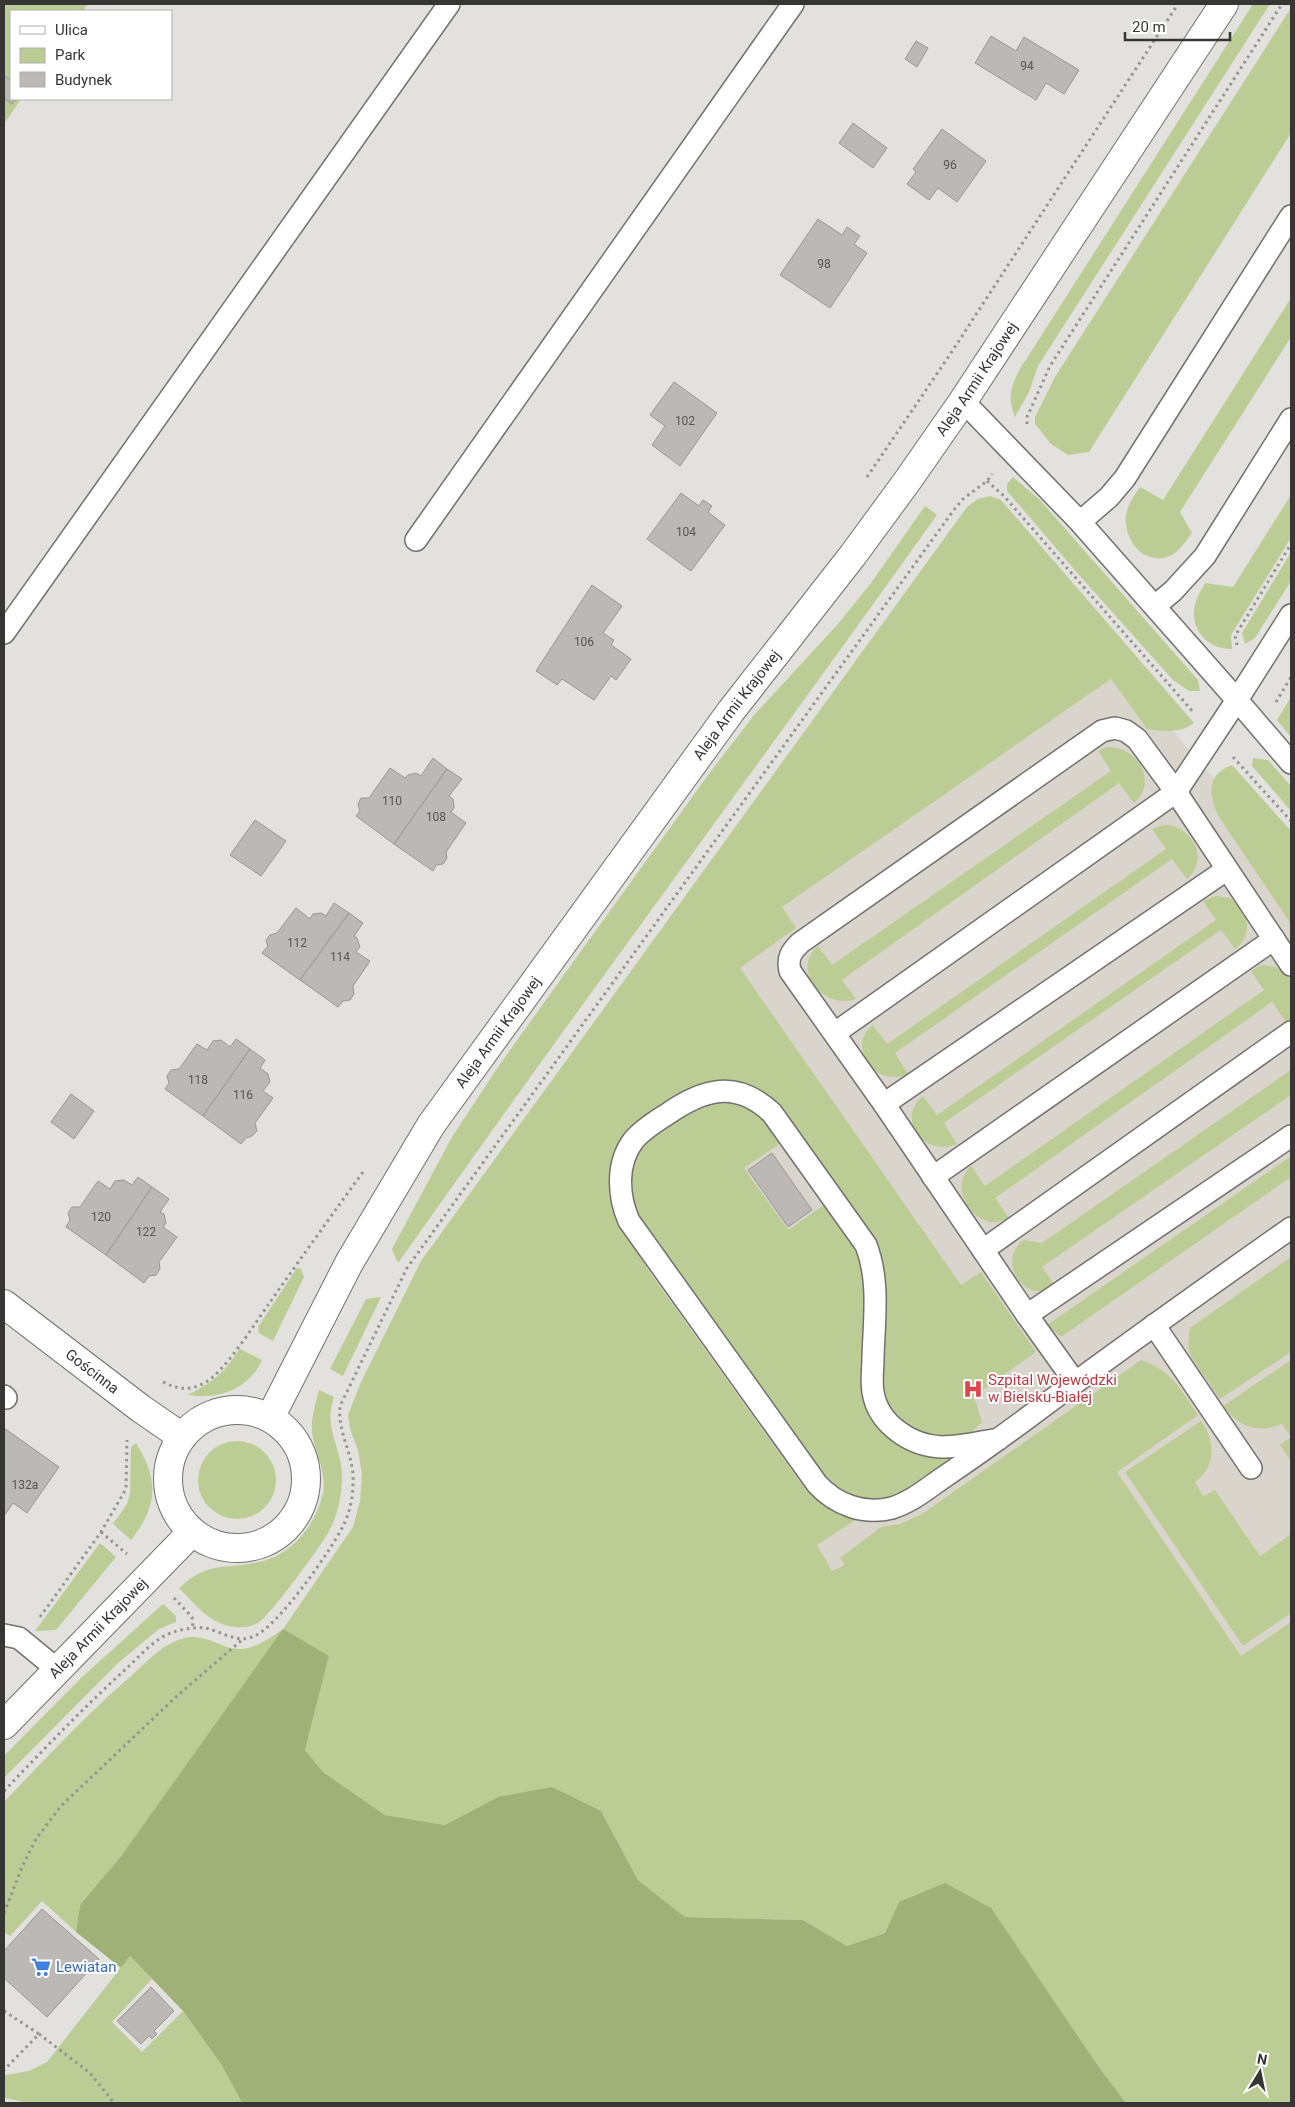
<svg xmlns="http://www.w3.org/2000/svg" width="1295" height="2107" viewBox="0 0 1295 2107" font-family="Roboto,sans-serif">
<rect width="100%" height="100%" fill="#e2e1de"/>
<polygon fill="#dad5cc" points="1034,567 1278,854 1291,846 1291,2103 524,1224"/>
<g fill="#bbcd94">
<polygon points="4,4 88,4 83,11 11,11 11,99 21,99 4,124"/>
<path d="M 1253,4 L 1270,4 L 1038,366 L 1029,392 L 1015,417 C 1007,399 1011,385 1020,369 Z"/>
<polygon points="1291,8 1291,133 1089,452 1068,455 1051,444 1035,424 1035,417 1055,377"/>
<path d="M 1291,298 L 1291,337 L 1180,512 L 1192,533 C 1185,542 1178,554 1167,557 C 1142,565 1123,538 1126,515 C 1128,504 1134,496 1140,487 L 1163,500 Z"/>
<polygon points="1013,477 1040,500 1198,680 1200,691 1189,691 1173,680 1080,576 1007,491 1007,484"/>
<path d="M 1291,495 L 1291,538 L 1231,635 L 1232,649 C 1212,650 1193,634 1194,613 C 1194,602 1200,592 1205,583 L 1233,587 Z"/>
<path d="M 990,496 L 1001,500 L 1194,723 C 1180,734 1164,731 1147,729 L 1111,679 L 782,907 L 796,928 L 740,968 L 961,1285 L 981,1272 L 1036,1352 L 974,1396 L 982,1422 L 972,1432 L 948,1438 L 913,1432 L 882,1403 L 879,1258 L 735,1083 L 714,1081 L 694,1086 L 649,1115 L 616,1154 L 610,1170 L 610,1189 L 613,1210 L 648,1270 L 805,1489 L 823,1505 L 857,1519 L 817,1545 L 832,1571 L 845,1565 L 840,1558 L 881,1527 L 900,1524 L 922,1514 L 1141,1360 C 1173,1371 1180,1389 1198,1415 L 1117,1472 L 1241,1656 L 1291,1622 L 1291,2103 L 1126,2103 L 1096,2063 L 899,1902 L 885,1933 L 847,1946 L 803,1920 L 685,1917 L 638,1880 L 601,1811 L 498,1797 L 445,1825 L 385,1815 L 323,1772 L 305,1750 L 329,1656 L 122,1855 L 80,1905 L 76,1932 L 42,1901 L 10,1936 L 4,1932 L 4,1802 C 45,1759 86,1715 131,1676 C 145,1664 158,1648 176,1641 C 203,1628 221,1651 242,1649 C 257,1647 271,1638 283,1629 L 353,1527 L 360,1501 L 362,1474 L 358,1450 L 350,1429 L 348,1415 L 361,1382 L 421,1261 L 967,507 L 978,499 Z"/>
<path d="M 925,506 L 937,515 C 759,765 575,1011 398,1263 L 392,1249 L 452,1137 L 498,1067 L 589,940 L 711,771 L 755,714 L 837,625 L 871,583 Z"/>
<polygon points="1291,552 1291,581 1255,638 1245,644 1242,633"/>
<polygon points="1291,697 1291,737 1277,720"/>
<path d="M 1106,747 C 1137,745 1159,782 1134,803 L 1119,783 L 842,980 L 856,999 C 823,1010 790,971 818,946 L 832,965 L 1111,771 L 1098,751 Z"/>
<polygon points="1253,758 1268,760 1291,786 1291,811 1252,766"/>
<path d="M 1232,765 L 1291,831 L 1291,924 L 1219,817 C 1209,796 1205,775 1232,765 Z"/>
<path d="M 1168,825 C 1194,829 1209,860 1187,879 L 1172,859 L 895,1053 L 908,1074 C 876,1089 845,1046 873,1025 L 887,1044 L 1166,849 L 1152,829 L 1159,826 Z"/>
<path d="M 1216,896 C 1222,897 1230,897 1235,902 C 1251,915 1251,937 1235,949 L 1221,930 L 944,1123 L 957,1144 C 924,1158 895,1119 923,1096 L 937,1115 L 1216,920 L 1203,901 Z"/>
<path d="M 1263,965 L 1276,967 L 1291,979 L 1291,1020 L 1287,1024 L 1272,1002 L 995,1198 L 1009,1218 C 978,1236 945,1189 971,1166 L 985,1186 L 1264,990 L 1251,971 L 1257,967 Z"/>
<path d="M 1291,1070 L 1291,1095 L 1042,1267 L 1056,1287 C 1024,1306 996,1261 1023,1240 L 1042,1243 Z"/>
<path d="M 711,1100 L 743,1103 L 767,1119 L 781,1143 L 744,1168 L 788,1230 L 824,1205 L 864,1258 L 867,1408 L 961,1454 L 899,1496 L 878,1500 L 858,1497 L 836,1489 L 821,1476 L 642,1229 C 639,1220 633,1210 630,1201 C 629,1195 630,1188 630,1182 C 630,1135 676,1119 711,1100 Z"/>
<polygon points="1291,1156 1291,1177 1061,1337 1047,1325"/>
<polygon points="1291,1257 1291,1352 1220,1399 1191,1357 1188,1347 1190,1328"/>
<polygon points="297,1268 301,1269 304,1277 273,1341 259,1333 258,1327"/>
<polygon points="381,1297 343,1376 330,1369 366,1299"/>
<path d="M 240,1349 L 262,1360 C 249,1389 219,1400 188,1395 C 215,1381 223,1373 240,1349 Z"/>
<path d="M 1291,1360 L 1291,1461 L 1280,1445 L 1291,1437 L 1282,1424 C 1256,1434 1240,1427 1223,1406 Z"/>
<path d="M 319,1390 L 334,1397 C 326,1422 333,1432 339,1456 C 343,1467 342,1482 341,1493 C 339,1507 335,1521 328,1533 C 320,1547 270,1616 258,1623 C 252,1626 243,1628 236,1627 C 210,1625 196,1605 179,1588 C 209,1560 224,1570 259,1562 C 292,1555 316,1525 323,1493 C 327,1470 314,1453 312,1431 C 311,1416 316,1403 319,1390 Z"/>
<path d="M 1201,1421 C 1216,1441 1216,1467 1195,1482 L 1203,1496 L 1215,1490 L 1260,1556 L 1291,1534 L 1291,1613 L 1243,1646 L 1125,1472 Z"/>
<circle cx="237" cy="1480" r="39"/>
<path d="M 136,1443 C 159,1480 158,1506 131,1540 L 113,1524 L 127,1504 L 130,1494 L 131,1447 Z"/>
<polygon points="100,1543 116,1557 56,1630 35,1631"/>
<polygon points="163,1604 176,1616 176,1622 159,1629 118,1663 4,1778 4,1756 80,1679"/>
<polygon points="130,1956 152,1979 112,2022 142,2052 183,2011 221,2064 242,2103 30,2103 4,2098 4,2077 6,2075 29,2071 47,2062"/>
</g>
<polygon fill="#a0b178" points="283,1629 329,1656 305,1750 323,1772 385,1815 445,1825 498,1797 552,1787 601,1811 638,1880 685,1917 803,1920 847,1946 885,1933 899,1902 945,1883 991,1908 1096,2063 1126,2103 242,2103 221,2064 183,2011 130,1956 121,1968 76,1932 80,1905 122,1855"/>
<g fill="#bbb8b6" stroke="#999694">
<polygon points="991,36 1016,51 1024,37 1079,70 1064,94 1046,83 1036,100 975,63"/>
<polygon points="916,41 928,48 917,67 905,59"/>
<polygon points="4,75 11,81 11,99 16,99 12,104 4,98"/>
<polygon points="853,123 887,148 873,168 839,143"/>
<polygon points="942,129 986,161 957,202 938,188 929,200 907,184 916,172 913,169"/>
<polygon points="818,219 842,235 847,227 860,236 854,244 867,253 830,308 780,275"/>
<polygon points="674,382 717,413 680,466 652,445 665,426 650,415"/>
<polygon points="681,493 699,506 703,500 712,506 708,512 725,525 691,571 647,539"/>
<polygon points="592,585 622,606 603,633 614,640 611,645 631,659 616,680 611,676 594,700 562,679 557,685 536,671"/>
<polygon points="433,758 447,769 394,844 356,816 360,811 358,804 361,798 369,798 390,768 405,778 408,775 416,773 421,776"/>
<polygon points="447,769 462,779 449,796 453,799 454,808 451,812 466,823 446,852 447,858 443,864 436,865 433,871 394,844"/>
<polygon points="255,820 286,841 261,876 230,855"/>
<polygon points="334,903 349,913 300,980 262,953 268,946 266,940 270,935 277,933 296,908 310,919 313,914 321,913 326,916"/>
<polygon points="349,913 363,923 354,936 357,938 360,947 356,952 370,961 353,986 354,994 350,1000 343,1001 338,1007 300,980"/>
<polygon points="236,1039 250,1049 203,1116 165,1089 169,1083 167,1076 171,1070 179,1069 197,1044 207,1050 213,1041 221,1040 230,1047"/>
<polygon points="250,1049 265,1060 260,1068 268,1074 270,1082 263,1091 273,1098 255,1123 257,1131 252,1136 246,1138 241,1144 203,1116"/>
<polygon points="71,1094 94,1111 74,1139 51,1122"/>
<polygon points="772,1153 812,1210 788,1227 748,1170"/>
<polygon points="138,1177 152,1187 106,1255 66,1227 70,1220 68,1213 72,1207 80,1207 98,1181 110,1189 115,1181 124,1180 132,1185"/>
<polygon points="152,1187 169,1199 160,1212 164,1214 166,1223 163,1227 177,1237 159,1262 160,1269 156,1275 149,1276 144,1283 106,1255"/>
<polygon points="4,1428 59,1467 27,1513 13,1503 4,1516"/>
<polygon points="42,1909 99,1959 47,2017 4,1978 4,1951"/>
<polygon points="151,1987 174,2011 154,2031 157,2034 152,2039 149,2036 141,2044 117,2021"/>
</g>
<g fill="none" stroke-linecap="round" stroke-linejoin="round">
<defs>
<g id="service">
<polyline points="963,401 1080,522 1237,700 1291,615"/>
<polyline points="1080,522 1109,497 1125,478 1291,216"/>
<polyline points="416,540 793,4"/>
<polyline points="1155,606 1173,591 1205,556 1291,419"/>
<polyline points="4,633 449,4"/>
<path d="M 1291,965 L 1176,792 L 1137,739 L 1126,731 L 1115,728 L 1102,731 L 800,943 C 791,952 787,958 790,971 L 884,1104 L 1027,1315 L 1291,1136"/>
<polyline points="835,1033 1176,792 1237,700 1291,763"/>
<polyline points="884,1104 1226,870"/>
<polyline points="933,1177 1274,939"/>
<polyline points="983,1250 1291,1032"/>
<polyline points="1027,1315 1075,1382"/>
<polyline points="1154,1325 1251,1468"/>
<polyline points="4,1396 6,1398"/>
<path d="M 999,1439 C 980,1442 961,1447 942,1447 C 911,1446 878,1424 873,1392 C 871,1381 873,1369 873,1358 C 874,1320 880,1281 866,1245 L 772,1113 C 736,1079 703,1089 666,1115 C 655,1122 642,1130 633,1141 C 616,1164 618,1196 629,1221 L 817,1484 C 836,1505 864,1515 892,1508 C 912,1502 929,1487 947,1475 C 975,1456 1003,1436 1030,1416 C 1116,1352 1203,1290 1291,1228"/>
<polyline points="4,1635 19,1638 58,1670"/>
</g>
<g id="tertiary">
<path id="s1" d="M 4,1304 L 140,1408 L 182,1437"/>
<circle cx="237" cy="1479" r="69"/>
<path id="s2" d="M 270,1418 L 349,1263 L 431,1125 L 731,711 L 853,555 L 908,480 L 963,401 L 1224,4"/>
<path id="s3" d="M 4,1725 L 192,1532"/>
</g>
</defs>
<use href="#service" stroke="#72716e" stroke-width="24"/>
<use href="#tertiary" stroke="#72716e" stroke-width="30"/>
<g stroke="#939390" stroke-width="3" stroke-dasharray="2.5 4" stroke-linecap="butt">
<polyline points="1027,424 1027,417 1050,366 1282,4"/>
<polyline points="867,477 949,356 1178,4"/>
<polyline points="987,481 1004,496 1194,713"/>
<polyline points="1237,645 1235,636 1291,544"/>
<polyline points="1276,702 1291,677"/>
<polyline points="1233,757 1291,821"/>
<path d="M 163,1382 C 179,1390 190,1391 206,1382 C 225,1371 254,1325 268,1305 C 299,1261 331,1216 363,1172"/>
<polyline points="101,1532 127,1554"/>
<polyline points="174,1598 192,1617 193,1628"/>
<polyline points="40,1617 101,1532 126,1489 127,1440"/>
<path d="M 4,1791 C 44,1749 84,1707 127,1668 C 140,1656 154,1639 171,1633 C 181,1629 194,1627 205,1628 C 221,1631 235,1643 252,1637 C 276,1630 333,1548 344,1524 C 350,1511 353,1497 353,1484 C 355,1456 337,1433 340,1406 L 407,1268 L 953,511 L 963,499 L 987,481 L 992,474"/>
<polyline points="4,1913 22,1867 36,1839 61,1806 177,1696 243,1639"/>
<polyline points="4,2011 39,2034 4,2070"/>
<polyline points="39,2034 90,2073 114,2103"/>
<polyline points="4,2103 5,2103"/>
</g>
<use href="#service" stroke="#fff" stroke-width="21"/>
<use href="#tertiary" stroke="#fff" stroke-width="28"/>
</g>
<defs>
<symbol id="hospital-bare" viewBox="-9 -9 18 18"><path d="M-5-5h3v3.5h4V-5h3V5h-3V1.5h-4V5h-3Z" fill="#e0444e" stroke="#fff" stroke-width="2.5" paint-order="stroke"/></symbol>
<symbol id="supermarket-bare" viewBox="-9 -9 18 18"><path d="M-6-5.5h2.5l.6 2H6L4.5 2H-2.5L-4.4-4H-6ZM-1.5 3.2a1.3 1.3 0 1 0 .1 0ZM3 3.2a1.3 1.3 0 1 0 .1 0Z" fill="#3f7fe0" stroke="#fff" stroke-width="2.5" paint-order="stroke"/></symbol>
</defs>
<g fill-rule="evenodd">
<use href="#hospital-bare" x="959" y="1375" width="28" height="28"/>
<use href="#supermarket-bare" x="27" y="1953" width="28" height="28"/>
</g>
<g text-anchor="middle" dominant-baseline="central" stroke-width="4" stroke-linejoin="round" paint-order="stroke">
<g font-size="12" fill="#575654">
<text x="1027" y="66">94</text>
<text x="950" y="165">96</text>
<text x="824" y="264">98</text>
<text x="685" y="421">102</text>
<text x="686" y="532">104</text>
<text x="584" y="642">106</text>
<text x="392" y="801">110</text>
<text x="436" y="817">108</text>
<text x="297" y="943">112</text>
<text x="340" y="957">114</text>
<text x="198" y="1080">118</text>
<text x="243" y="1095">116</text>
<text x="101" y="1217">120</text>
<text x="146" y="1232">122</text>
<text x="25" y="1485">132a</text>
</g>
<g font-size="15" fill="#363634" stroke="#fff">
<text stroke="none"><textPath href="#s2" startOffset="1259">Aleja Armii Krajowej</textPath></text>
<text stroke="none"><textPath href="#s2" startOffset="854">Aleja Armii Krajowej</textPath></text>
<text stroke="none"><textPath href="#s2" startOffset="449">Aleja Armii Krajowej</textPath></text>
<text stroke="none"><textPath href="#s1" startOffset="111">Gościnna</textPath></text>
<text stroke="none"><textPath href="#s3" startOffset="135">Aleja Armii Krajowej</textPath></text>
</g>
<g font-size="15" fill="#be3a42" stroke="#fff" text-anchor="start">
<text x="988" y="1380">Szpital Wojewódzki<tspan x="988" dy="17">w Bielsku-Białej</tspan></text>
</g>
<g font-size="15" fill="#366cbe" stroke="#fff" text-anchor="start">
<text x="56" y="1967">Lewiatan</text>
</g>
</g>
<rect width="1295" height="2107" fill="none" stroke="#363634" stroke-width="10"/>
<rect x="10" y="10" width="162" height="90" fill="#ffffff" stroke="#afafae"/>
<rect x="20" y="26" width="25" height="8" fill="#ffffff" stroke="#afafae"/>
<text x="55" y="35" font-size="15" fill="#363634">Ulica</text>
<rect x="20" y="48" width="25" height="15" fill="#bbcd94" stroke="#afafae"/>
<text x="55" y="60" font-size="15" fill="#363634">Park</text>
<rect x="20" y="72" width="25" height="15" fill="#bbb8b6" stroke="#afafae"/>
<text x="55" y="85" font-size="15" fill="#363634">Budynek</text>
<g transform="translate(1260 2072) rotate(10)" stroke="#ffffff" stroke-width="4" paint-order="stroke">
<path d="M0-4L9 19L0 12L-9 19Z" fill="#363634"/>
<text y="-8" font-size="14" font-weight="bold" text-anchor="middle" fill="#363634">N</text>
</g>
<path d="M1125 32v8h105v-8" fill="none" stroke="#363634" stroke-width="2.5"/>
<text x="1132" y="32" font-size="15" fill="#363634" stroke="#ffffff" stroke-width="4" paint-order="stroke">20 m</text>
</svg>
